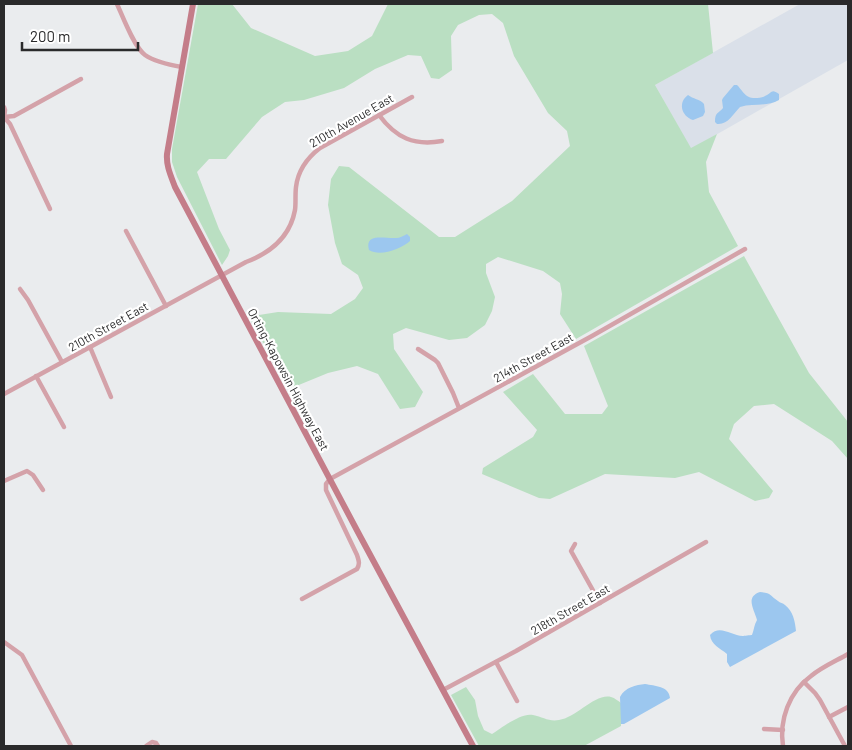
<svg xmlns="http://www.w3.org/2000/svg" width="852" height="750" viewBox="0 0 852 750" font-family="Barlow,sans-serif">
<rect width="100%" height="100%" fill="#eaecee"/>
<polygon fill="#dae0e9" points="800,4 848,4 848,60 691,149 655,85"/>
<g fill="#badfc2">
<polygon points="198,4 232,4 251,28 315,56 348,51 372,36 388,4 708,4 713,53 655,85 691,148 717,134 706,162 709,192 738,246 576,339 560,314 562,294 560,283 543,271 498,257 486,264 486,273 495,297 492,311 485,325 467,338 449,340 406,328 393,334 394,349 423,392 415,407 400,409 378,374 357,366 328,373 289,389 251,321 259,315 278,312 331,314 355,299 363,288 358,275 342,264 335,243 328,205 331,179 339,166 349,167 439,237 455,237 512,201 570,146 567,131 548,113 514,56 503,23 492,14 479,15 458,25 451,36 452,70 439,79 431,78 421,56 408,55 375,69 344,88 304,100 285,102 262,117 226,159 209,159 197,172 219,229 230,250 228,256 222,265 177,177 172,162 172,149"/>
<polygon points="744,256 809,373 848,422 848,459 832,441 774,404 754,406 734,424 729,439 773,491 769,498 755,501 699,472 675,478 605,474 550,499 539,498 482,474 483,468 533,437 537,430 503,392 533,374 565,414 602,414 608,406 584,346"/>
<path d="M 466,687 L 475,700 L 478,716 L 484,730 L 492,734 C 501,728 522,712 533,715 C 543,717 549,722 559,720 C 576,718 595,693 611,697 C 615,698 618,701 621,703 L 621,726 L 584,746 L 479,746 L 451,695 Z"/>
</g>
<g fill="#9cc7ef">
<path d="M 734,85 L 737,85 C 741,89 745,96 749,97 C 752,99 762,98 765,96 C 772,93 771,88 779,94 L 779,100 C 767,107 753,103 740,107 C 733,114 728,125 717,124 L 715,122 C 715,112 718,114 723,108 L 722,100 L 723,98 Z"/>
<path d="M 688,95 C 693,99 700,99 704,104 L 705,112 L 703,116 L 693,120 C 681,116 678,102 688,95 Z"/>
<path d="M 407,234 L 410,237 L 410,241 C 401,249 380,257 369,250 C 364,232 386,239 396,238 C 400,238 403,236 407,234 Z"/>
<path d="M 760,592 C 772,593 769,595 778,601 C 780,603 783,603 785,605 C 793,611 795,621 796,631 L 730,667 L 727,662 L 727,654 C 720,648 711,645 710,635 C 720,624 731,636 743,636 C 743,636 751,635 752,635 C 754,630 754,625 757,620 C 754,609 745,597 760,592 Z"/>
<path d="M 645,684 C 655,686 669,686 670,698 L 624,724 L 621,724 L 620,697 C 625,687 636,685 645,684 Z"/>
</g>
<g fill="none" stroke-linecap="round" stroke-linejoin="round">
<g stroke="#d4a2a9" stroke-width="4.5">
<path d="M 117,4 C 123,17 134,47 145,55 C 155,62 170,65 182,67"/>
<polyline points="4,107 5,110 4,118"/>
<path d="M 379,115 C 396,138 414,146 442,141"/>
<polyline points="4,117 10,124 50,209"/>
<polyline points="4,117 14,116 81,79"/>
<polyline points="126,231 166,306"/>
<polyline points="20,289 28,300 62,362"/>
<polyline points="90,347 111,397"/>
<polyline points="418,349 435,360 438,363 453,393 459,408"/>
<polyline points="36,376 64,427"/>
<path d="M 4,394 L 246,262 C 270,253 290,237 295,210 C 296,203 295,195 296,187 C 298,170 307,158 320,148 L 412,97"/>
<polyline points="4,481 27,471 33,475 43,490"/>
<polyline points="575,544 571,551 600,603"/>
<path d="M 302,599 L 357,569 C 360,564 359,561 357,555 L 326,490 L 326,484 L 330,479 L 592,336 L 745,249"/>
<polyline points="4,642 22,655 71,746"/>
<polyline points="496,662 517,701"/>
<polyline points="804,682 815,693 820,700 845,746"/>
<polyline points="443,690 516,651 706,542"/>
<polyline points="829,717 848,707"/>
<polyline points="764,729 783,730"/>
<polyline points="146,746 152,742 156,743 158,746"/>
<path d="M 783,746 C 779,720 789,692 811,676 C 822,667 836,661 848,654"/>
</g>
<path stroke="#c47d89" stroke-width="6" d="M 193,4 L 167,154 C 166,166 171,176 175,187 L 360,536 L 473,746"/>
</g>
<g text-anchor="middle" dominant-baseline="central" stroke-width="4.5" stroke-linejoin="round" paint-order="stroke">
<g font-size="12" fill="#2a2a2b" stroke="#fff">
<text transform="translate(351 120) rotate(-30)">210th Avenue East</text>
<text transform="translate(108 326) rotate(-29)">210th Street East</text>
<text transform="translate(533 357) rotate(-29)">214th Street East</text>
<text transform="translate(289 379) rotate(62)">Orting-Kapowsin Highway East</text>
<text transform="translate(570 609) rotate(-30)">218th Street East</text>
</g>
</g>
<rect width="852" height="750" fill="none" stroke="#2a2a2b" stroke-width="10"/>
<path d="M22 42v8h116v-8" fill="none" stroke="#2a2a2b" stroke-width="2.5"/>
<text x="30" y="42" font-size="15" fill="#2a2a2b" stroke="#ffffff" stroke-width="4" paint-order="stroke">200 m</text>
</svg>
